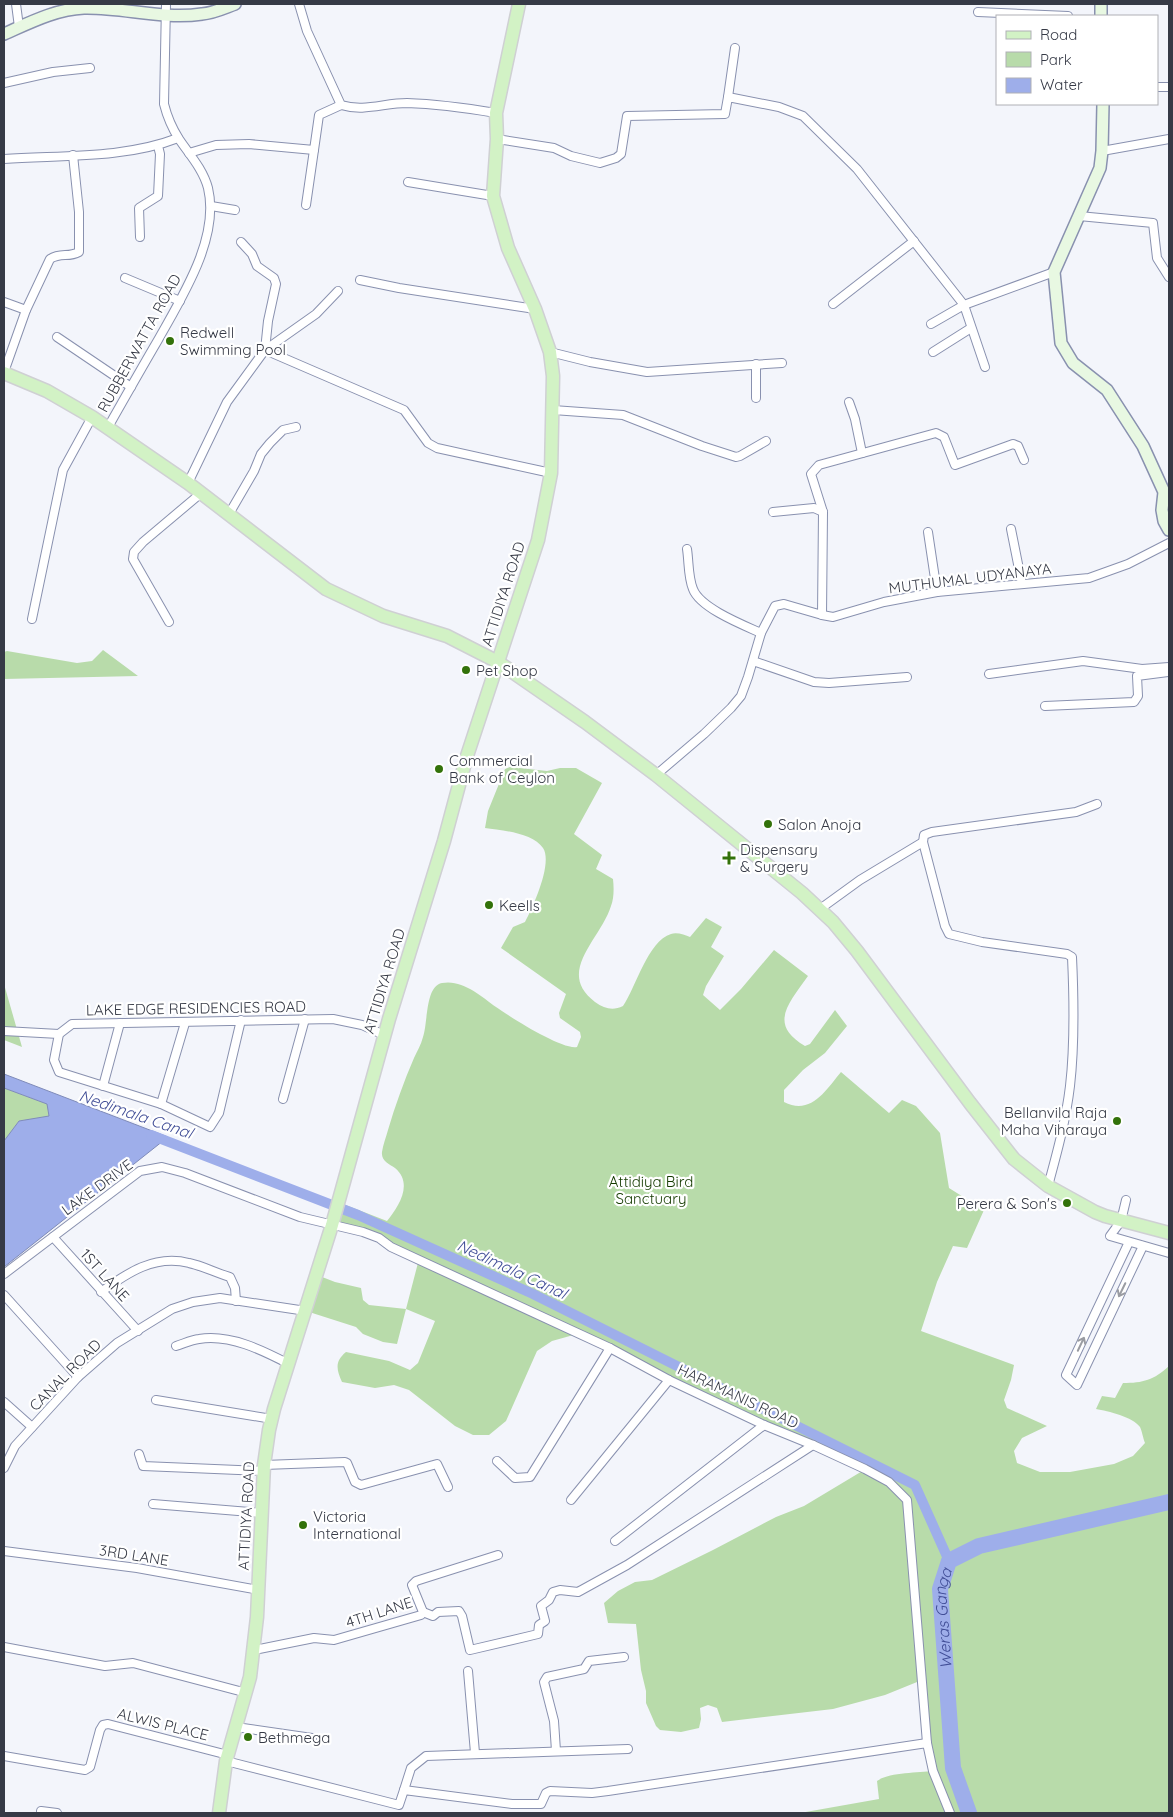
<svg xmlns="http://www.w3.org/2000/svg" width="1173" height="1817" viewBox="0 0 1173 1817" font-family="Quicksand,sans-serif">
<rect width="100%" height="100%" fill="#f3f5fb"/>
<g fill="#b8dbaa">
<polygon points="103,650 138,676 4,679 4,652 7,651 77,663 92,661"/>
<path d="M 510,767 L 547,771 L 560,768 L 576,768 L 602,783 L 574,834 L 602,855 L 596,869 L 613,879 C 614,888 614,898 611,906 C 601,939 555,972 595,1002 C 605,1009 613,1011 623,1006 C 636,987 648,941 671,934 C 677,932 685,935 690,937 L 706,918 L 722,927 L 711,947 L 724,956 L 706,986 L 703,995 L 720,1010 L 741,989 L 774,950 L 808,976 C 790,1002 767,1024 805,1046 L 810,1044 L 835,1010 L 847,1026 L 825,1053 L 803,1070 L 784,1090 L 784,1102 C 811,1116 826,1090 841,1072 L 889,1113 L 902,1100 L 916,1106 L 940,1133 L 949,1188 L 984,1210 L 967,1248 L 953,1246 L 937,1282 L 921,1331 L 1014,1365 L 1011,1380 L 1004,1400 L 1007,1408 L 1047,1426 L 1022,1438 L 1014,1451 L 1017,1463 L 1040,1472 L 1070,1472 L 1114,1464 L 1133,1456 L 1145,1443 C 1143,1438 1142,1431 1140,1427 C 1133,1417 1108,1411 1096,1409 L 1102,1396 L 1115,1398 L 1123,1383 C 1143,1383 1154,1380 1169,1366 L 1169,1813 L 800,1813 L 879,1799 L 877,1781 C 889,1772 918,1773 933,1771 L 922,1680 L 885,1695 L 833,1709 L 722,1722 L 717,1708 L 708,1705 L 700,1708 L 701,1719 L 699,1728 L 681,1732 L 660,1730 L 656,1726 L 646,1703 L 646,1691 L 641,1670 L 636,1624 L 608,1623 L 604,1603 L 618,1591 L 635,1582 L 652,1580 L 713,1550 L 776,1517 L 804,1506 L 864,1470 L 577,1334 L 552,1341 L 537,1351 L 506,1421 L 489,1435 L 473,1435 L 455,1426 L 409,1390 L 394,1385 L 375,1388 L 342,1382 C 336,1369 335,1361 346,1352 L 389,1361 L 410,1370 L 418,1363 L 435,1321 L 406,1309 L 397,1344 L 383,1342 L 363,1334 L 356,1327 L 306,1311 L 317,1275 L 335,1282 L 361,1288 L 363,1300 L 369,1305 L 406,1309 L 419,1259 L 385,1242 L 332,1225 L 338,1202 L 387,1221 C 398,1207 414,1184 395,1168 C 389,1164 381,1161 382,1152 C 383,1145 386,1137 388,1130 C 395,1106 404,1081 414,1058 C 417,1051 421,1045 423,1037 C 428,1023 425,986 442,983 C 462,979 481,996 496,1007 C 510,1017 562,1050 577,1047 L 581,1037 L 580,1032 L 560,1018 L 559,1013 L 566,994 L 501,948 L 513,927 L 525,922 C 533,907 553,863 543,848 C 533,833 501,830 485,828 L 488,811 L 505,769 Z"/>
<polygon points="4,984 22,1047 4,1040"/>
<polygon points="4,1088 48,1104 49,1117 19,1121 4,1141"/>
</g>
<polygon fill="#9eaeea" stroke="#7f8bb9" points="4,1074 168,1137 4,1267 4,1141 19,1121 49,1116 47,1104 4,1088"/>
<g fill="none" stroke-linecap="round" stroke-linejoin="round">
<polyline stroke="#9eaeea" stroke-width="10" points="151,1135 358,1215 533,1294 915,1485 949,1561"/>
<path stroke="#9eaeea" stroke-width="16" id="s1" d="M 969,1813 L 953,1768 L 940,1589 L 949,1561 L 979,1546 L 1169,1502"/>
<defs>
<g id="street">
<polyline points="16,4 19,27"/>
<path d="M 299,4 L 307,31 L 341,105 C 364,112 384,103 407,103 C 437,104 466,108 496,113"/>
<polyline points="978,12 1068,16"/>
<polyline points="4,83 53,72 90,68"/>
<polyline points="1157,87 1169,87"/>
<polyline points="728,97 735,48"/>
<polyline points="497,139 554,148 571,156 600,163 616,158 621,154 627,116 725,114 728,97 779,107 803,116 857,169 964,305 1054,272"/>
<polyline points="1102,151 1169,139"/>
<polyline points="189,153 216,145 249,144 314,150 319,115 341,105"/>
<path d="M 4,159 C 61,155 124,159 178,138"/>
<polyline points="408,182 493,196"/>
<polyline points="306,205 314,150"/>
<polyline points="211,206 235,210"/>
<polyline points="1079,216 1153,223 1157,258 1169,277"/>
<polyline points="140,237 139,208 158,196 160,154 158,146"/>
<polyline points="125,278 180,301"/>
<polyline points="360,280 399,288 535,309"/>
<polyline points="4,302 26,310"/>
<polyline points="833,304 914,241"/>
<polyline points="931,324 964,305 985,367"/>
<polyline points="57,337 131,387"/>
<polyline points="265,350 404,410 428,443 437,448 551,473"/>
<polyline points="265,350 316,314 338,291"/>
<polyline points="550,352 590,362 647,372 782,363"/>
<polyline points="933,352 971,328"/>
<path d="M 4,372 L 26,310 L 50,259 C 61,252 68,258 79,252 L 79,212 L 73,155"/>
<polyline points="756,398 756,364"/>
<polyline points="849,402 855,419 862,453"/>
<polyline points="553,410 623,415 702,446 736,457 740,456 766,441"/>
<path d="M 107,429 C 124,399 141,369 158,340 C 182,297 220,238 208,188 C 203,169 189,154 179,139 C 172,128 167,116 164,104 L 166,4"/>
<polyline points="188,483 227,402 265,350 268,321 276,284 274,278 257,266 252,254 241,242"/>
<polyline points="773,512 814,508 823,512"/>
<polyline points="229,514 254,471 261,454 270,443 283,430 296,427"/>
<polyline points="1011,529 1022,584"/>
<polyline points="928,532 937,592"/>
<path d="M 687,549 C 689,562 688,577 693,589 C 700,608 743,625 761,633"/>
<polyline points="822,615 823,512 811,474 819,465 936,433 944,437 955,465 1013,444 1018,446 1024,460"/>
<polyline points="32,619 63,470 92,417"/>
<polyline points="169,622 133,559 134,552 143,542 200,494"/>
<polyline points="753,661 814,682 829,683 907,677"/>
<polyline points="989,674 1083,661 1142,669 1169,667"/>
<polyline points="1045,706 1134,702 1138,696 1137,676 1168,672"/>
<polyline points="656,775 704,734 731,708 741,696 748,677 761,633 775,606 784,604 822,615 833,617 884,602 937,592 1089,578 1128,564 1169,543"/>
<path d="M 923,842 L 945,926 L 949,934 L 982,942 L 1067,954 L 1072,957 C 1074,1000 1075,1043 1070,1086 C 1066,1120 1057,1153 1048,1186"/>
<polyline points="820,909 860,880 923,842 924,835 932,832 1076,812 1097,804"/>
<polyline points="241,1020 219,1113 210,1127 161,1104 59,1072 54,1060 59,1034 72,1024 333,1019 362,1025 384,1035"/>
<polyline points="4,1031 59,1034"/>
<polyline points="103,1086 120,1023"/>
<polyline points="283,1099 305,1019"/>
<polyline points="161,1104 185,1023"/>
<polyline points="1126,1200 1121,1221 1110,1236 1169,1253"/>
<polyline points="53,1237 138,1331"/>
<polyline points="1129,1242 1066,1375 1077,1385 1143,1246"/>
<polyline points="4,1274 140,1171 162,1167 185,1173 300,1217 363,1232 379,1238 391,1247 610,1348 669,1380 764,1425 813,1445 865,1469 889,1482 907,1500 927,1743"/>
<path d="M 101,1292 C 127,1273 155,1254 189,1263 C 203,1266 216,1273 230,1277 L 235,1288 L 236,1301"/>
<polyline points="4,1295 78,1377"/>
<path d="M 176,1346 C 183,1344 191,1340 199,1339 C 230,1334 262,1350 289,1364"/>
<polyline points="156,1400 272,1419"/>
<polyline points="4,1402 32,1427"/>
<polyline points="139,1454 143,1466 264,1471"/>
<polyline points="497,1461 515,1478 530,1477 610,1348"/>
<polyline points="264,1465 345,1462 347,1463 355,1482 361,1485 437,1464 448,1487"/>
<polyline points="4,1468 15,1446 78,1377 117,1343 172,1309 193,1302 220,1298 306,1311"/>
<polyline points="571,1500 669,1380"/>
<polyline points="153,1504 262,1513"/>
<polyline points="615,1541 764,1425"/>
<polyline points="4,1551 137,1568 259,1590"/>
<polyline points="423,1612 433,1616 438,1612 459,1611 462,1616 470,1650 538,1634 539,1625 545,1621 541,1606 549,1600 553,1592 560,1590 578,1592 627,1565 813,1445"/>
<polyline points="4,1647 105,1666 133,1663 247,1693"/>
<polyline points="254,1650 314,1638 334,1640 421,1615 423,1612 412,1585 416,1581 498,1555"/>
<polyline points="468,1671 475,1753"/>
<polyline points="236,1727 312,1738"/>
<polyline points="556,1751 554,1721 544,1682 547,1677 584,1669 589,1661 624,1657"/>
<polyline points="4,1756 85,1770 90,1767 100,1730 103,1725 108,1724 228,1755"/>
<polyline points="226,1761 399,1805 404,1790 512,1804 541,1804 546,1793 550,1791 592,1793 608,1791 927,1743 933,1771 950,1813"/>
<polyline points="404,1790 411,1768 426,1756 628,1749"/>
<polyline points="41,1811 57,1813"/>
</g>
<g id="secondary">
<polyline points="1101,4 1101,16"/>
<path d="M 4,34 C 29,23 56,9 84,8 C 123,7 163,20 202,14 C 214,13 224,8 235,4"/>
<polyline points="1103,104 1102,151 1100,168 1054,272 1061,343 1073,363 1107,390 1143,446 1164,492 1162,510 1164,521 1169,530"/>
</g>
<g id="primary">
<polyline points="4,373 47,391 92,417 188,483 326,589 383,616 447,636 498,662 585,722 656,775 802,893 833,922 857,951 970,1103 1014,1159 1048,1186 1095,1212 1105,1216 1169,1233"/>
<polyline points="219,1813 226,1761 250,1677 257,1617 264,1465 269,1430 274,1409 332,1225 389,1019 444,841 466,759 538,540 551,473 553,376 550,352 535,309 508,248 493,196 497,139 496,113 519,4"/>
</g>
</defs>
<use href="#street" stroke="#8991af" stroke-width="10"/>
<use href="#secondary" stroke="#8991af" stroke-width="14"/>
<use href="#primary" stroke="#cfd0d3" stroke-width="15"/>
<use href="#street" stroke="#fff" stroke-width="8"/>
<use href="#secondary" stroke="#e8f8e2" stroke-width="11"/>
<use href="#primary" stroke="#d2f2c5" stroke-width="12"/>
</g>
<defs><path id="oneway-shaft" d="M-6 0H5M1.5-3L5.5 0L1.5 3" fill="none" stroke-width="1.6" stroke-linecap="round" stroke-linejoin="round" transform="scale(1.25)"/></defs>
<g stroke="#9a9ca2">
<use href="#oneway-shaft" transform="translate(1122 1290) rotate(116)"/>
<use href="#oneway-shaft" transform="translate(1081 1344) rotate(-65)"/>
</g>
<g fill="#33720a" stroke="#fff" stroke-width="2">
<circle cx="170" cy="341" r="5"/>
<circle cx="466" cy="670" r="5"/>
<circle cx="439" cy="769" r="5"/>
<circle cx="768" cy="824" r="5"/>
<path d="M726.5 850.5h5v5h5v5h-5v5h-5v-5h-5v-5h5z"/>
<circle cx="489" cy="905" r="5"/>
<circle cx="1117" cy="1121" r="5"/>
<circle cx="1067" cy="1203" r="5"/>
<circle cx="303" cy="1525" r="5"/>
<circle cx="248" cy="1737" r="5"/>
</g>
<g text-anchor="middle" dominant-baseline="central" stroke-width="4.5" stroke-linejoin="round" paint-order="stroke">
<g font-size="15" fill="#363a46" stroke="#fff" text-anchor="start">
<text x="180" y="332">Redwell<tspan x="180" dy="17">Swimming Pool</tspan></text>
<text x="476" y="670">Pet Shop</text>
<text x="449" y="760">Commercial<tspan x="449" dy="17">Bank of Ceylon</tspan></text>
<text x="778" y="824">Salon Anoja</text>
<text x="740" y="849">Dispensary<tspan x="740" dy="17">&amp; Surgery</tspan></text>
<text x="499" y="905">Keells</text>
<text x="1107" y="1112" text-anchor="end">Bellanvila Raja<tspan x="1107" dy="17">Maha Viharaya</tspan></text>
<text x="1057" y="1203" text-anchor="end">Perera &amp; Son's</text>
<text x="313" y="1516">Victoria<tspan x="313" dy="17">International</tspan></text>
<text x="258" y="1737">Bethmega</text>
</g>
<g font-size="15" fill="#363a46" stroke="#fff">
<text transform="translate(139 343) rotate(-61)">RUBBERWATTA ROAD</text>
<text transform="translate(970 578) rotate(-7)">MUTHUMAL UDYANAYA</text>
<text transform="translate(503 594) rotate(-72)">ATTIDIYA ROAD</text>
<text transform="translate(384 981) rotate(-73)">ATTIDIYA ROAD</text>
<text transform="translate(196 1008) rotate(-1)">LAKE EDGE RESIDENCIES ROAD</text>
<text transform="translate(97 1187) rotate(-36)">LAKE DRIVE</text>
<text transform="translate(105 1275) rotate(48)">1ST LANE</text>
<text transform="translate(65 1375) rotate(-45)">CANAL ROAD</text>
<text transform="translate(738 1396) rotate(25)">HARAMANIS ROAD</text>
<text transform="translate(246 1516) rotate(-87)">ATTIDIYA ROAD</text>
<text transform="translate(134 1555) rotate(9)">3RD LANE</text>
<text transform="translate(379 1612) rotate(-18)">4TH LANE</text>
<text transform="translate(163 1724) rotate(14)">ALWIS PLACE</text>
</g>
<g font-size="15" fill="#153b00" stroke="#fff">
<text x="651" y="1181">Attidiya Bird<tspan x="651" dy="17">Sanctuary</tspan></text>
</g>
<g font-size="16" font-style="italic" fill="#414e97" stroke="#fff">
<text transform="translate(136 1114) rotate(19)">Nedimala Canal</text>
<text transform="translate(512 1269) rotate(25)">Nedimala Canal</text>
<text stroke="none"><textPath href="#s1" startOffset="198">Weras Ganga</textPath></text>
</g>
</g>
<rect width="1173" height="1817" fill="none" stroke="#363a46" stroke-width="10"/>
<rect x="996" y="15" width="162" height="90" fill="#ffffff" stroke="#afb0b5"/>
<rect x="1006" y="31" width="25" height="8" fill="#d2f2c5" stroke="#afb0b5"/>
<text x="1040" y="40" font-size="15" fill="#363a46">Road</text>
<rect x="1006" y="52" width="25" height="15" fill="#b8dbaa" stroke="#afb0b5"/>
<text x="1040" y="65" font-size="15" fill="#363a46">Park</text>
<rect x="1006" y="78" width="25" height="15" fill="#9eaeea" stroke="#afb0b5"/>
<text x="1040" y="90" font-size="15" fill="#363a46">Water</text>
</svg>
